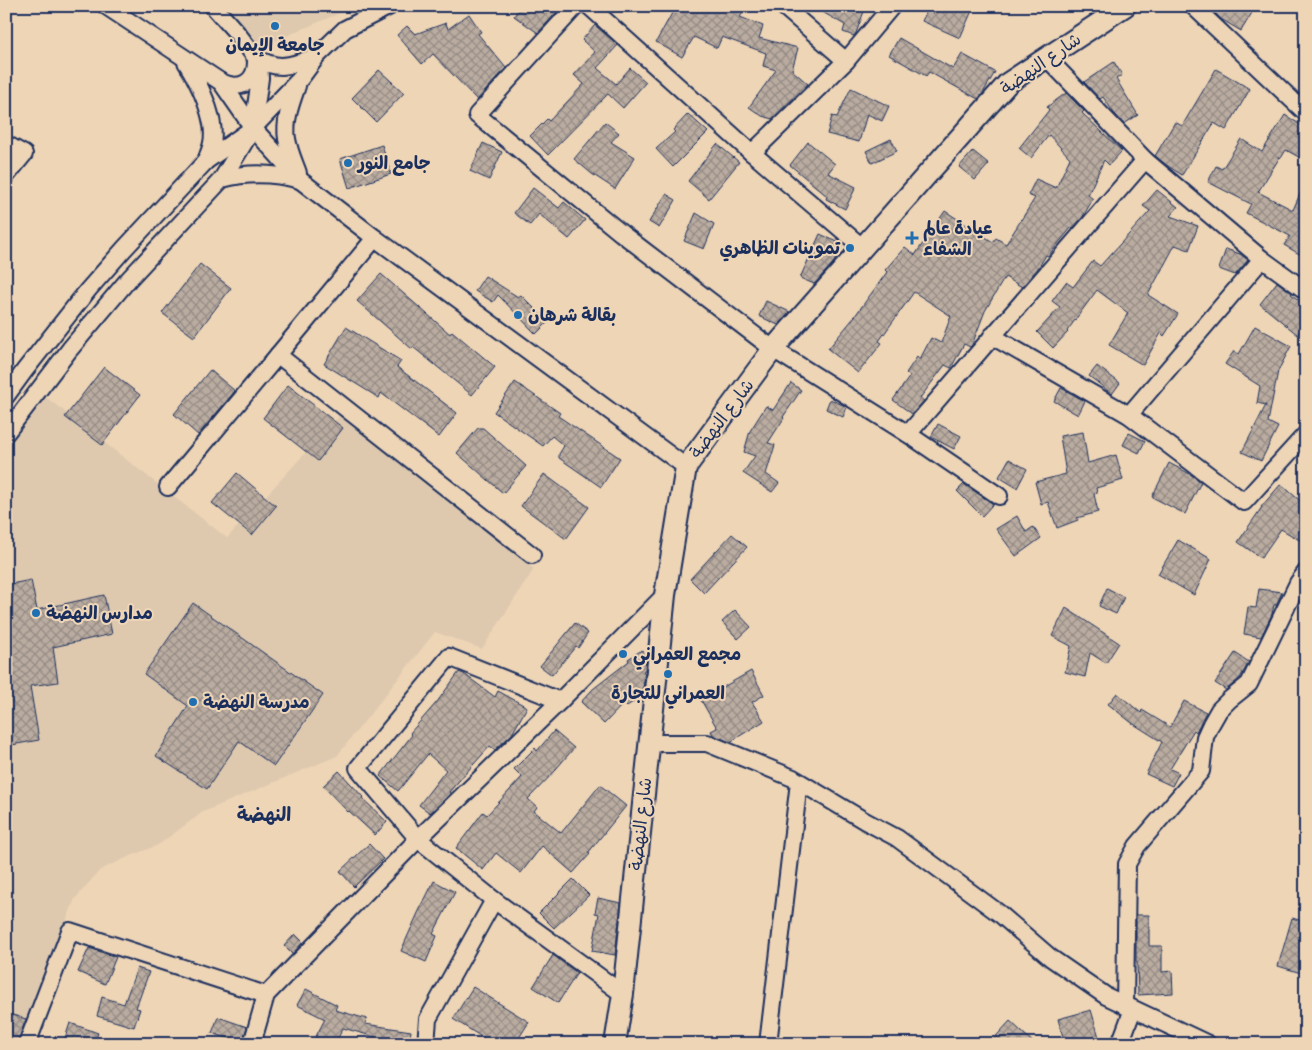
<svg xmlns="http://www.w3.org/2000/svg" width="1312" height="1050" viewBox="0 0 1312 1050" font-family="Pangolin,'Playpen Sans Arabic',sans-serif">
<defs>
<pattern id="building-cross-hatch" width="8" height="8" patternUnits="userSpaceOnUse" patternTransform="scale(1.25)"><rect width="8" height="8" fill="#baaca0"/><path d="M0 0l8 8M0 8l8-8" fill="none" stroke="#968c86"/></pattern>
</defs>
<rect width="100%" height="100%" fill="#eed5b6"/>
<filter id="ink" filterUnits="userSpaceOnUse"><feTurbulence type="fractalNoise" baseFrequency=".02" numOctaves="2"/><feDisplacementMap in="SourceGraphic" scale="10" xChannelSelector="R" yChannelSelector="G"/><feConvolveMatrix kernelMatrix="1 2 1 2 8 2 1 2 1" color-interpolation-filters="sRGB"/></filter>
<g filter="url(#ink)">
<g fill="#dec9af">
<polygon points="224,6 356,6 261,47"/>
<polygon points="42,394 227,538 342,413 534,569 482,649 435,632 337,756 203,812 158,845 128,857 100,870 75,899 17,1044 6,1044 6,443"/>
</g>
<g fill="url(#building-cross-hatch)" stroke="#1b2f5e">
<polygon points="521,6 562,6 538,33 514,16"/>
<polygon points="676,6 748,6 740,17 763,26 759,38 798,48 792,70 808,84 772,119 762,116 749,107 776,70 763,66 766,53 722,37 717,48 694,37 682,57 656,42"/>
<polygon points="812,6 866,6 856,33 854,36 843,32 845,25"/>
<polygon points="929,6 974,6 960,38 922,21"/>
<polygon points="1208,6 1256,6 1241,31 1221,19"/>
<polygon points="469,14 481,32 478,34 506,68 477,100 433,54 422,64 397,35 407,26 415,34 446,23 448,29"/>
<polygon points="595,25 618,45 597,68 616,84 630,68 646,82 623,108 608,94 548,155 530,136 547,119 549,121 584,84 574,75 595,52 582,40"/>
<polygon points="899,38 953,69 962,54 995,72 983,93 978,99 929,72 926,76 889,55"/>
<polygon points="1114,62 1122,75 1116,79 1138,115 1124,124 1114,113 1103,97 1100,99 1084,82"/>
<polygon points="1216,69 1250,89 1226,130 1214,123 1182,175 1168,166 1155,156 1175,122 1182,126"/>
<polygon points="379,70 404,93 376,122 352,98"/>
<polygon points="851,88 889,106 882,121 867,114 859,142 827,134 832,116 837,117"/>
<polygon points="1066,93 1084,111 1082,113 1122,151 1109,165 1104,160 1088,195 1093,199 1082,218 1072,229 1071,228 1048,256 1046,255 1039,267 1022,287 1005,277 985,311 972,345 970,347 964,344 951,368 945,365 920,398 924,401 912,414 893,400 910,376 906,373 917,357 920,359 931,338 941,343 951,316 914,292 879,341 882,343 858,373 828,349 852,320 887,272 885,270 905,247 915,255 945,211 993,242 996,238 1006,244 1035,198 1028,195 1036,179 1056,188 1070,158 1049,135 1031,158 1019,148 1049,110 1047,107"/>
<polygon points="688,114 708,132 673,167 656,149 675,132 673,130"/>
<polygon points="1285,115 1306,128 1306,161 1286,150 1281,158 1280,157 1258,192 1293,210 1306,180 1306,258 1284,245 1290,236 1246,213 1251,204 1208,182 1216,166 1222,169 1241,139 1262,152"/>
<polygon points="605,122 619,133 611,142 635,157 615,189 592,174 574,159"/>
<polygon points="891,139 897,151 872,163 866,151"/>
<polygon points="808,142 835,164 828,173 856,187 845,209 826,199 827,196 790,165"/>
<polygon points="483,143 502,152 489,180 470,171"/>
<polygon points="717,144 739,162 709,199 688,181"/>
<polygon points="382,145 391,174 349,188 340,159"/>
<polygon points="973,151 989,164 975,180 959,167"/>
<polygon points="533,188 559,208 564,202 585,220 569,239 539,214 530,225 514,213"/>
<polygon points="1157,190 1178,207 1170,216 1198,226 1189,250 1175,245 1148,295 1178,314 1164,336 1161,333 1143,365 1109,345 1128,313 1097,290 1067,331 1068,332 1053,348 1037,332 1060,307 1052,301 1066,282 1073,287 1093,261 1100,266 1150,211 1143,206"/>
<polygon points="666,194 676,200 659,228 649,222"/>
<polygon points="696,213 714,224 704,249 684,241"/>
<polygon points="820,234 842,244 834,262 814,284 800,278"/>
<polygon points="1226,249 1240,254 1248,260 1235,275 1219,269"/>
<polygon points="200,264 231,288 194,337 162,313"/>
<polygon points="381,274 450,334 452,331 495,367 472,395 413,347 412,349 357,301"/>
<polygon points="485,276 518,297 521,295 548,322 536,334 498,295 493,302 475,291"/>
<polygon points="1277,282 1292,293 1291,294 1306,306 1306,320 1298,335 1260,304"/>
<polygon points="766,301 790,312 778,325 759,316"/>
<polygon points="1255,326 1291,346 1278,371 1268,422 1278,427 1261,461 1242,452 1266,405 1257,403 1260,386 1225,364 1234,351 1239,354"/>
<polygon points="346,327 401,361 397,367 457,413 439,437 381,393 379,398 324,364"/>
<polygon points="1097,366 1120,383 1112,394 1089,376"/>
<polygon points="104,367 140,395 102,445 65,417"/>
<polygon points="210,370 235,391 198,435 174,414"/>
<polygon points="515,382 560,413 558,416 620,458 601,487 559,458 559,454 564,446 552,436 543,446 494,412"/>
<polygon points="791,383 801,390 783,417 784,418 768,443 775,445 766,474 779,483 772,492 743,473 755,456 744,452 750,431 766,406 773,410"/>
<polygon points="288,385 343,428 318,461 263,418"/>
<polygon points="1061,388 1085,401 1078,415 1054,401"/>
<polygon points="830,399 847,407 843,417 826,409"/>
<polygon points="938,424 961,436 954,449 931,437"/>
<polygon points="478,428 483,428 526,466 503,493 457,453"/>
<polygon points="1083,432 1088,463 1116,455 1123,480 1096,488 1097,493 1094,494 1098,512 1077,518 1078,520 1057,528 1048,502 1041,504 1035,482 1066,474 1060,436"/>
<polygon points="1129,433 1145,441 1139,453 1123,445"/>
<polygon points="1009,459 1027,469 1017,488 999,477"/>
<polygon points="1169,463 1190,474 1201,482 1185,514 1152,497"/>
<polygon points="237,473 276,506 252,535 212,503"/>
<polygon points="544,474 589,507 566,539 521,506"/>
<polygon points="964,484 993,504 982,516 957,491"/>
<polygon points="1281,484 1306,506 1306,544 1281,529 1261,558 1238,542 1262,507 1261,507"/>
<polygon points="1017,516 1026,532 1033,527 1041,538 1016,556 996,529"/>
<polygon points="732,534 747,547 704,593 690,579"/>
<polygon points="1178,540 1211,559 1194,595 1158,574"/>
<polygon points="31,580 37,610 104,595 112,634 53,647 58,682 30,686 39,740 6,746 6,696 11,695 6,656 6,585"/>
<polygon points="1107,588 1124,597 1116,614 1099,606"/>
<polygon points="1259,589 1282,592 1276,605 1274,605 1272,614 1261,637 1244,634 1248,607 1256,608"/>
<polygon points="193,603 323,695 274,766 239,741 207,789 156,756 188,706 144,674"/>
<polygon points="1066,608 1119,643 1106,663 1090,653 1085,677 1065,672 1071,646 1052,636"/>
<polygon points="735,610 751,627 738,639 722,622"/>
<polygon points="575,623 588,633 578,648 576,646 552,675 540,666"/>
<polygon points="642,650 646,658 645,670 643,671 645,673 642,696 627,706 624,703 604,724 581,702 593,689 629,661 628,659"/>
<polygon points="1235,653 1249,662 1240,678 1226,690 1215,683"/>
<polygon points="751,671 764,695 752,702 764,721 730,742 713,735 711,731 717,728 701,700"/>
<polygon points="459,672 464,674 495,697 498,691 527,707 512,734 495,750 490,746 449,792 450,793 448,796 430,813 419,805 446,770 428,754 398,791 380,776 412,735 410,733 437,702"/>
<polygon points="1117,693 1141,713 1142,710 1170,727 1184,701 1206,712 1196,732 1194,730 1170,769 1179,773 1172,786 1146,774 1162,742 1132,723 1108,704"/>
<polygon points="554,731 574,748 556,769 556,770 528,799 537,807 534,811 561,833 600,785 626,806 588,853 590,854 573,873 542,846 521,873 496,853 483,870 456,848 483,812 487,815 522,777 514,769 535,748 537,751"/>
<polygon points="339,771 363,797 362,798 387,822 375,835 349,811 348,812 323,786"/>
<polygon points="369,844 383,859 354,887 340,871"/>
<polygon points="573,879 589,895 554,928 539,913"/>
<polygon points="434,881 455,892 433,934 437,936 426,962 401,951 418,913"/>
<polygon points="598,898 621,903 615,955 592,951 599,914 595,913"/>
<polygon points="1136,915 1149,915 1149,946 1162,946 1162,972 1172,971 1173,993 1138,995 1137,962 1136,962"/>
<polygon points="1292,918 1306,922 1306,955 1301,973 1278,966"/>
<polygon points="295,934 303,942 292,954 284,946"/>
<polygon points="89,948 116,957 105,984 78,972"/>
<polygon points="553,955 577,973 558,1003 533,987"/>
<polygon points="137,968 149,972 136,1008 140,1009 134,1027 97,1016 102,997 124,1004"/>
<polygon points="473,987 529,1022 515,1044 493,1044 453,1019"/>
<polygon points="306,989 337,1005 335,1010 367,1019 365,1024 411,1031 409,1044 374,1044 375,1037 343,1028 335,1044 312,1044 325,1019 297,1005"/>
<polygon points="1091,1010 1101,1044 1065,1044 1058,1019"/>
<polygon points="6,1013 26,1019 17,1044 6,1044"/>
<polygon points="218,1017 247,1027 242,1043 212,1033"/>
<polygon points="1010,1021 1035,1044 989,1044"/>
<polygon points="70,1023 98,1033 94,1044 63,1044"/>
</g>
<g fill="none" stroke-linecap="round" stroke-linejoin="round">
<defs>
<g id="minor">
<polyline points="106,6 221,82 253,128 300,180 375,238 686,467"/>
<polyline points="576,6 477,115 621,233 773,349 908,434 999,496"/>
<polyline points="589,6 752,153 862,247"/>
<polyline points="783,6 846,61"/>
<polyline points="1193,6 1306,113"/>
<path d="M 256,58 C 280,72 293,65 317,56"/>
<polyline points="1047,58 1145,160 1262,259 1306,291"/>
<path d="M 186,62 C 198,81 217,119 212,143 C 211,149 208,155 206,161"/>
<path d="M 221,82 C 239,91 256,83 256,62"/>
<path d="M 297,86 C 291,103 284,121 287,139 C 289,151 294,162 298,173"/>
<polyline points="6,144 24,154 6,176"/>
<polyline points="752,153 846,61 892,6"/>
<path d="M 222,179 C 248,172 274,173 300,180"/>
<polyline points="992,336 1129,415 1244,502 1306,434"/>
<polyline points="278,355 375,238"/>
<polyline points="6,396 25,370 88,290 124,249 206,161 253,128 300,79 317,56 345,29 390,6"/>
<polyline points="1129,415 1262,259"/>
<polyline points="6,433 70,349 128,280 222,179 253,128 260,78 259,64 256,58 237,33 213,6"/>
<polyline points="908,434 1145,160"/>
<polyline points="168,487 278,355 532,555"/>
<polyline points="560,701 449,657 358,768 418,839 494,900 623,994"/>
<polyline points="650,743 707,743 793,778 865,821 897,838 1000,914 1051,958 1106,996 1208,1044"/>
<polyline points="1125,1006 1127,864 1137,846 1201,771 1205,737 1211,724 1219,710 1229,700 1249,684 1298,583 1306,572"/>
<polyline points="27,1044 70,931 266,995"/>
<polyline points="252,1044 266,995 418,839 560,701 665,595"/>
<polyline points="426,1044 428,1019 494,900"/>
<polyline points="768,1044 799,782"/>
<polyline points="1120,1044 1133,1009"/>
</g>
<polyline id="tertiary" points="615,1044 623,994 665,595 686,467 773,349 1008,83 1125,6"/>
</defs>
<use href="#minor" stroke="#1b2f5e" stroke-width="20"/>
<use href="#tertiary" stroke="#1b2f5e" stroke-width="24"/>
<use href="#minor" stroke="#eed5b6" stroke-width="16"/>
<use href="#tertiary" stroke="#eed5b6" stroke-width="20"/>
</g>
</g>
<g fill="#1f6fb2" stroke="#eed5b6" stroke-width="2">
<circle cx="275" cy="26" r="5"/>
<circle cx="348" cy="163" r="5"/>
<path d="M909.5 230.5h5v5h5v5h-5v5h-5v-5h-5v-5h5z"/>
<circle cx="850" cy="248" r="5"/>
<circle cx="518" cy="315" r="5"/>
<circle cx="36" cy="613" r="5"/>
<circle cx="623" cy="654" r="5"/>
<circle cx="668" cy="674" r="5"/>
<circle cx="193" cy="702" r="5"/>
</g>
<g text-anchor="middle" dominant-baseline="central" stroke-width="4" stroke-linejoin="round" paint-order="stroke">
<g font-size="18" font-weight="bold" fill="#1b2f5e" stroke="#eed5b6" text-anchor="start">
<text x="275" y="45" text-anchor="middle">جامعة الإيمان</text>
<text x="358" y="163">جامع النور</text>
<text x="923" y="228">عيادة عالم<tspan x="923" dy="21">الشفاء</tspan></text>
<text x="840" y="248" text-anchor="end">تموينات الظاهري</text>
<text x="528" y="315">بقالة شرهان</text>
<text x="46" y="613">مدارس النهضة</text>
<text x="633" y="654">مجمع العمراني</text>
<text x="668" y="693" text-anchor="middle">العمراني للتجارة</text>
<text x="203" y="702">مدرسة النهضة</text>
</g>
<g font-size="18" fill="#1b2f5e" stroke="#eed5b6">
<text transform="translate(1041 64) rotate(-35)">شارع النهضة</text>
<text transform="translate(722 419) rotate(-53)">شارع النهضة</text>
<text transform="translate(641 824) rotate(-84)">شارع النهضة</text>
</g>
<g font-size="19" font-weight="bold" fill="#1b2f5e" stroke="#eed5b6">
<text x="264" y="815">النهضة</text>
</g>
</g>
<rect width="1312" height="1050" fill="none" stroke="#eed5b6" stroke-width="25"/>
<rect x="12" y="12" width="1287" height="1025" fill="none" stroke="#1b2f5e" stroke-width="2" filter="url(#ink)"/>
</svg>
